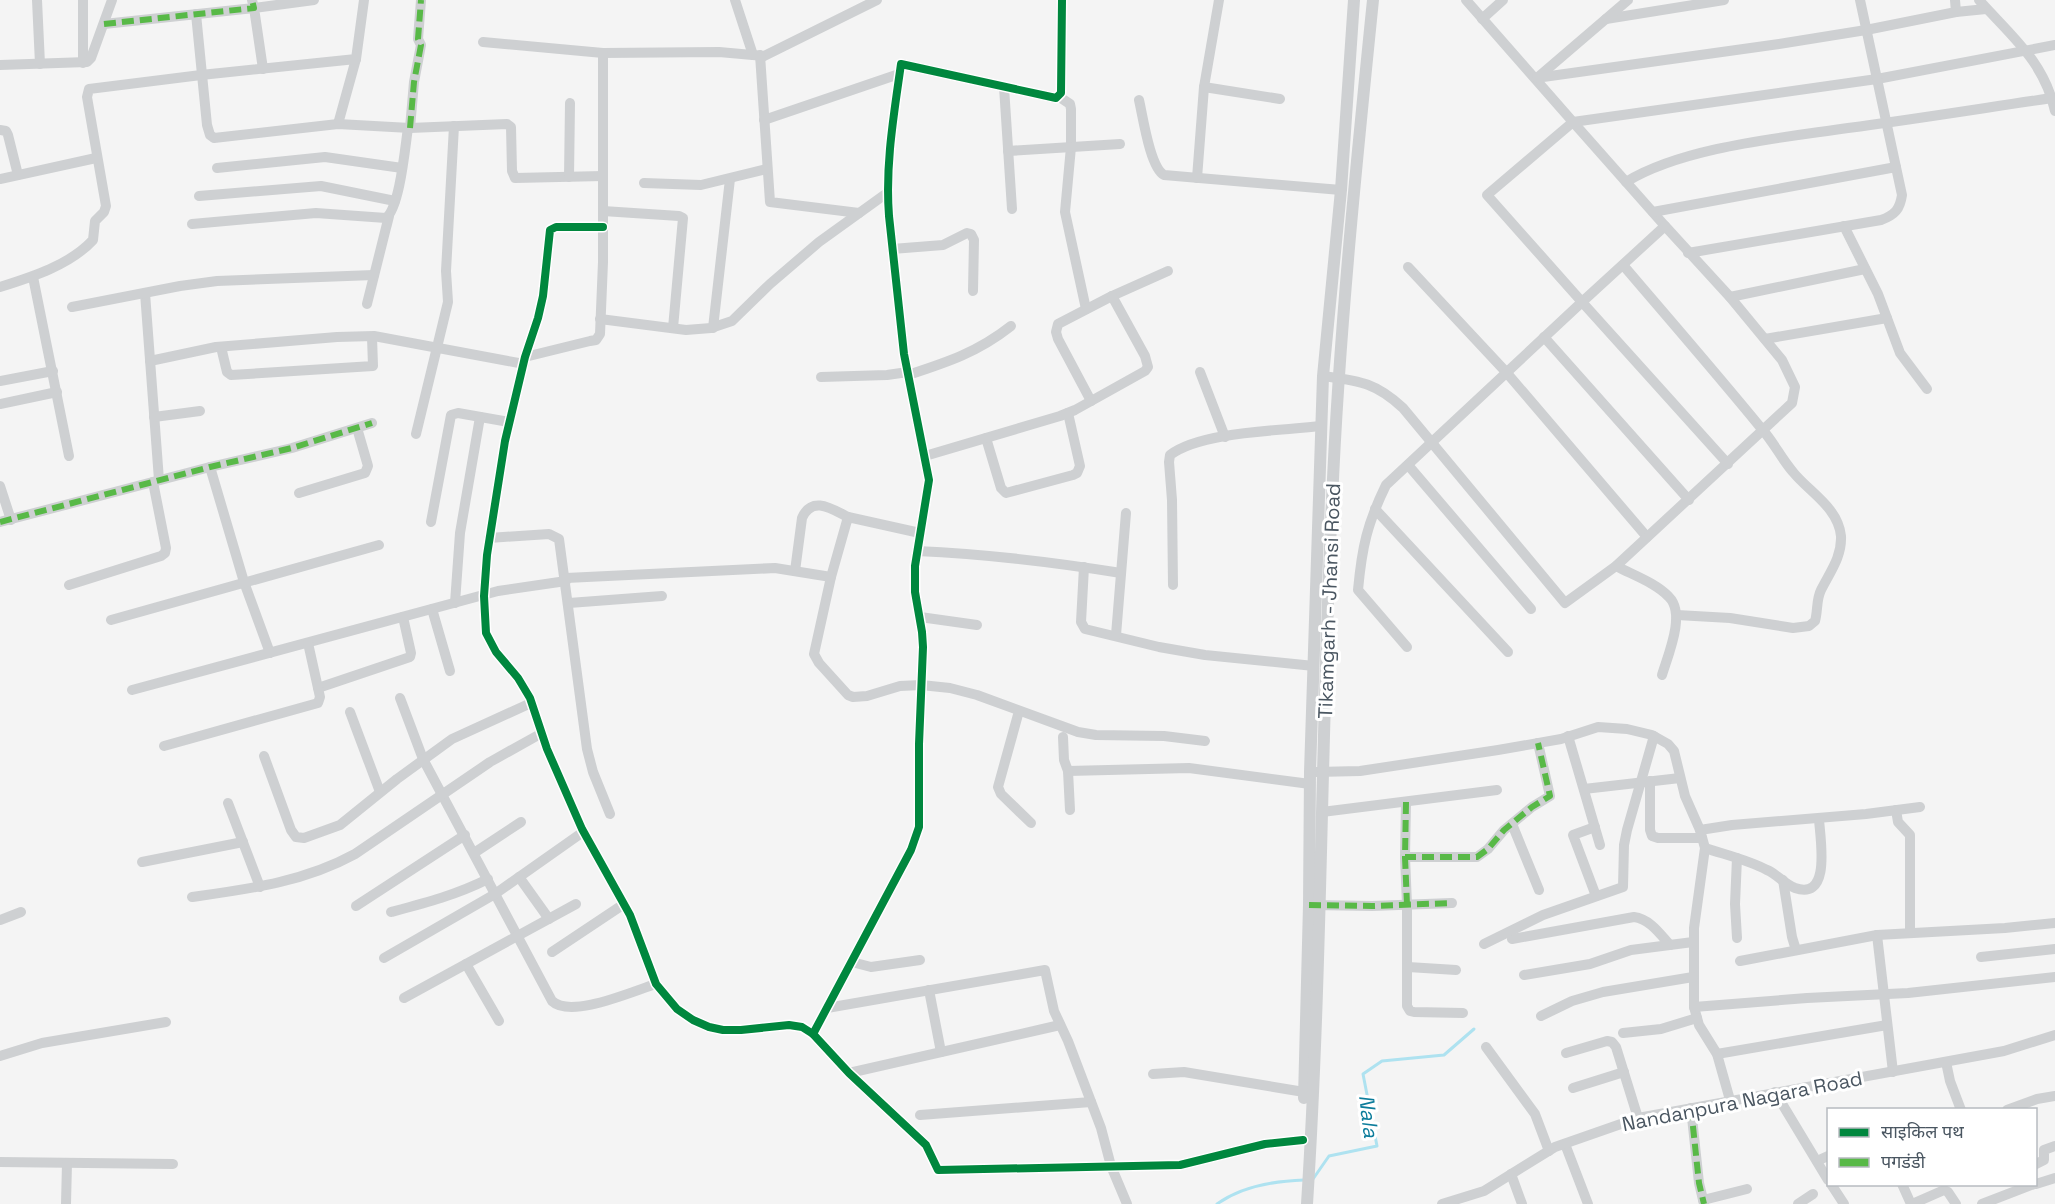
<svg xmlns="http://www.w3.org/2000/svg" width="2055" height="1204" viewBox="0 0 2055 1204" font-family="'Space Grotesk','Noto Sans Devanagari',sans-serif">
<rect width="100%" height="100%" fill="#f4f4f4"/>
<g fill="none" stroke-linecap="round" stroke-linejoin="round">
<g stroke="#aee2f0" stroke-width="3">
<polyline points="1313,1179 1329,1156 1377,1146 1363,1074 1382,1061 1444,1055 1474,1029"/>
<path d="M 1217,1204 C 1242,1186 1273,1181 1304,1180"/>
</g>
<g stroke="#ced0d2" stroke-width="10">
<polyline points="37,0 40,64"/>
<polyline points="83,0 83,63"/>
<polyline points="735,0 753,55"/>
<polyline points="1466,0 1573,122 1487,195 1582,302 1665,226 1573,122"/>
<path d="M 1979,0 C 2011,36 2044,61 2055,111"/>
<polyline points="1956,12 1986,9"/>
<polyline points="196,14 207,125 210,135 214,138 338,124 410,128 507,124 511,127 512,171 515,178 603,176"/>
<polyline points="1482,19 1503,0"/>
<polyline points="1606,19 1724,0"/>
<polyline points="104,24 254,8 252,0"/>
<polyline points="483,42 603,53 719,52 764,56 877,0"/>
<polyline points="760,55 770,202 859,213"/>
<polyline points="0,65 87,62 91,58 112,0"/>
<polyline points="263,69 254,8 314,0"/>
<polyline points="1536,78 1779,44 1866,30 1956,12 1955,0"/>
<polyline points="1537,78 1628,0"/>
<polyline points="1004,87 1012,209"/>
<polyline points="1204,87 1280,99"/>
<polyline points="1058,96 1070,104 1071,109 1071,147 1065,212 1086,309"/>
<path d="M 1139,100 C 1143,117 1150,167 1164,175 L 1341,190"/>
<polyline points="764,120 899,74"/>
<polyline points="1573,122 1877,79 2055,45"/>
<polyline points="338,124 356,59"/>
<polyline points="410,128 414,82 421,45 418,39 421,0"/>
<polyline points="0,130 6,131 8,135 18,175"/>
<polyline points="1008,151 1120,144"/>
<polyline points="217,168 325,157 402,168"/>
<polyline points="569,177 570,103"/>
<polyline points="1197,178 1204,87 1219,0"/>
<polyline points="0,179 96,158"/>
<path d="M 1626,182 C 1683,147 1781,138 1848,128 C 1916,119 1984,108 2052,98"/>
<polyline points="644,183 701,185 767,169"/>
<polyline points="199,196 321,186 395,201"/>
<polyline points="603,211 679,216 683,218 673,328"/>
<polyline points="1653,212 1896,167"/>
<path d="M 192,224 L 316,213 L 386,218 C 400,207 405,147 408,128"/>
<polyline points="1844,226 1878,294 1900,353 1927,389"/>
<polyline points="603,227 556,227 550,230 543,296 538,318 525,357 505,441 487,555 484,596 486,633 496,652 518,678 530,698 547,749 582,829 630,915 656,984 677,1009 693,1020 709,1027 723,1030 741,1030 789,1025 802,1027 813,1034 849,1073 926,1145 938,1170 1180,1165 1265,1144 1303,1140"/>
<polyline points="892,249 943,245 967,233 971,234 974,240 973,291"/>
<path d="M 1688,253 L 1881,220 C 1895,215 1900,209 1902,195 L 1860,0"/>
<path d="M 1623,265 C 1669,319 1716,373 1761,428 C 1773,441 1781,458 1793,472 C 1809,492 1838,507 1841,536 C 1842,557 1830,572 1821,590 C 1816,600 1818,611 1815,621 L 1809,626 L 1793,628 L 1730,618 L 1677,615"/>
<polyline points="1408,267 1506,372 1647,537"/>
<polyline points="33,277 69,456"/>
<path d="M 0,287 C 32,277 70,265 93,240 L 95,221 L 104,212 L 106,206 L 87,97 L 89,89 L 201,75 L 356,59 L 364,0"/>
<polyline points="145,293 159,480"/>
<polyline points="1730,297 1865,269"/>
<polyline points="367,304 389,216"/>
<polyline points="72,307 180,286 217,281 374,275"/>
<polyline points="600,319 686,330 711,328 732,321 770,284 819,242 887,193"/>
<polyline points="713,328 730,179"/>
<polyline points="1544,337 1689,500"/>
<polyline points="1765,339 1887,318"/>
<polyline points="221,347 227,372 231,375 373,366 372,337"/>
<polyline points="525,357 590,341 596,340 600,334 603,262 603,53"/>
<polyline points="150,361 216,347 337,337 374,336 524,364"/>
<polyline points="1200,372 1225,437"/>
<path d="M 908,375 C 948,362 978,352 1011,326"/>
<path d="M 1323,376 C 1359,381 1375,382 1403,408 L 1565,603 L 1616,566 L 1792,403 L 1795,387 L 1782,360 L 1730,297 L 1665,226"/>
<polyline points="821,377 887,375 908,372"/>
<polyline points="0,381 53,371"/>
<polyline points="1091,401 1058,339 1056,332 1058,324 1112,296 1168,271"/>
<polyline points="0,404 57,392"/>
<polyline points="154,417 200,411"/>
<polyline points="416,434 448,302 446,271 454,126"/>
<polyline points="986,438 1001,488 1006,493 1073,475 1077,473 1080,466 1068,413"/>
<polyline points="925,456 1060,416 1075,410 1145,371 1148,367 1145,356 1112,296"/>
<polyline points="1408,465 1531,609"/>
<polyline points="210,467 244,582 270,653"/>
<polyline points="0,486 11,520"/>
<polyline points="299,493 365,473 368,466 357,428"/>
<polyline points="1375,509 1508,652"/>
<polyline points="0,522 210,467 292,448 372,423"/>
<polyline points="431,522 451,415 458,413 509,422"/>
<polyline points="920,533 848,517 831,577 814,654 819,663 848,695 853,697 867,696 900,686 921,685 950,688 977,695 1078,732 1096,735 1164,736 1205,741"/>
<polyline points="489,538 549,534 559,539 587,749 593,772 610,814"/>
<path d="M 917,551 C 986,554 1053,562 1121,573"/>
<path d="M 1616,566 C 1633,575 1656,583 1669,597 C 1686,614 1668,655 1662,675"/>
<polyline points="1084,567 1081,622 1085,629 1159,647 1205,655 1314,666"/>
<path d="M 795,571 L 802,518 C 812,495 832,509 848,517"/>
<polyline points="566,578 775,568 831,577"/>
<polyline points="69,585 161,556 165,553 166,548 153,482"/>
<path d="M 1173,585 L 1172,500 L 1169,462 L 1170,455 C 1202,431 1281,431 1321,426"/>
<polyline points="455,603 460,533 480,417"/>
<polyline points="569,603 662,596"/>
<polyline points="432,609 450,671"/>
<polyline points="920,617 977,625"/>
<polyline points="111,620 379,545"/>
<polyline points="1116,635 1126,513"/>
<path d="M 1407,647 L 1358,590 C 1362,547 1367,524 1386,485 L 1582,302 L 1728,464"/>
<polyline points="318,688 410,657 411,653 403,617"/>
<polyline points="132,690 498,591 566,581"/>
<path d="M 400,698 L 423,759 L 552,1001 C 571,1019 633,991 656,984"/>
<polyline points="1019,711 998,787 1001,794 1031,823"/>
<polyline points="350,712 380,792"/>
<polyline points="1568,736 1600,845"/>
<polyline points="1063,737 1064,760 1068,771 1189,768 1310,784"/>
<polyline points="164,746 318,703 320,697 308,643"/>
<polyline points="264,756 291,830 296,837 304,838 340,825 397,779 452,739 531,703"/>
<polyline points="1068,771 1070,810"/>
<polyline points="1316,772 1360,771 1498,750 1561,739 1598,727 1627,729 1652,735 1668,744 1674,751 1685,796 1700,830 1732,825 1866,814 1920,807"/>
<polyline points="1650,781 1650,830 1652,836 1658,838 1702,838"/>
<polyline points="1584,789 1680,778"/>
<polyline points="1406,802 1405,857 1477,857 1488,849 1504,830 1532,807 1550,796 1538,743"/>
<polyline points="228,803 260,887"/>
<polyline points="1896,810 1898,822 1910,835 1910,932"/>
<polyline points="1322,812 1497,790"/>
<polyline points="1512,824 1539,890"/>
<polyline points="1595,827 1573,835 1596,896"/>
<polyline points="1700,830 1705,848 1694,928 1694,1007 1699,1025 1717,1054 1730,1100"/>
<path d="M 1705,848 C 1726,855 1748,860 1767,870 C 1777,874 1784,884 1795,888 C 1832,901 1820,838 1819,819"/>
<polyline points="474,853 521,822"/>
<polyline points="1405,857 1407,905 1407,1006 1410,1011 1414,1012 1463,1013"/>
<polyline points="1737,858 1735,904 1737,938"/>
<polyline points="142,862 243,842"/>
<polyline points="519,877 549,919"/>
<polyline points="1783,880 1792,937 1796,950"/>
<path d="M 192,897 C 249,889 304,882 355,854 L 490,762 L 542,733"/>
<polyline points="1313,905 1372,906 1452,903"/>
<polyline points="356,906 465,835"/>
<path d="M 391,912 C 425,903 456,895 488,879"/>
<polyline points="0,920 21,912"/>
<polyline points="1877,935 1893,1072"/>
<path d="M 1512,939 L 1634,917 C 1650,919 1660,934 1670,945"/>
<polyline points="1484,944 1543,915 1623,887 1624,845 1627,830 1654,736"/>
<polyline points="552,952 624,904"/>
<polyline points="1981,957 2055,949"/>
<polyline points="384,958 495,894 583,832"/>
<polyline points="1740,961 1877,935 2005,928 2055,923"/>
<polyline points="852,962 871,967 920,960"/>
<polyline points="466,964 499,1021"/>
<polyline points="1408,967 1456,970"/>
<polyline points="1524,975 1590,964 1631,950 1693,942"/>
<polyline points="929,990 941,1052"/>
<polyline points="404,998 576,904"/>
<polyline points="1694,1007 1807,998 1908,993 2055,977"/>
<polyline points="827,1008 1045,970 1054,1011 1068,1041 1101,1128 1111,1166 1127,1204"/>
<polyline points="1541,1016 1572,1001 1603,992 1693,977"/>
<polyline points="1623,1033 1661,1029 1697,1018"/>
<path d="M 813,1034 L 911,850 L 919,827 L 919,744 L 923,647 L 922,632 L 915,592 L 915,566 L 929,480 L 904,354 L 889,216 C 885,165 894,114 901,64 L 1056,98 L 1061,93 L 1062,0"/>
<polyline points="1486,1047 1535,1114 1549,1151"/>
<polyline points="1566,1053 1607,1041 1612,1042 1616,1047 1638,1118"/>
<polyline points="1717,1054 1887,1025"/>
<polyline points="0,1056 42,1043 166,1022"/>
<polyline points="1946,1062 1950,1081 1961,1110"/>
<polyline points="849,1073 1060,1025"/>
<polyline points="1153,1074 1184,1072 1304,1092"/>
<polyline points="1573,1088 1624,1072"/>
<polyline points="1775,1092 1828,1180"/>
<polyline points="1691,1108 1699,1183 1704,1204"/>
<polyline points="2007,1110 2037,1099 2055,1096"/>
<polyline points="920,1115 1091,1102"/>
<polyline points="1565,1144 1588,1204"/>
<polyline points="1817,1161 1828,1156"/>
<polyline points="0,1162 173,1164"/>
<polyline points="2036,1164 2044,1160 2044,1150 2055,1146"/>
<polyline points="1511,1174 1522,1204"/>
<polyline points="1831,1184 1844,1204"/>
<polyline points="1902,1184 1911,1204"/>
<polyline points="2036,1184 2055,1178"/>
<polyline points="1703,1200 1747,1189"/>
<polyline points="66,1204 67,1163"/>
<polyline points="1442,1204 1484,1191 1555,1147 1638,1118 2004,1051 2055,1035"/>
<polyline points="1798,1204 1813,1194"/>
<polyline points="1912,1204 1944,1190 1948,1192 1956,1204"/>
<polyline points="1982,1204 2034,1184"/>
</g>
<g stroke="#ced0d2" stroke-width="12">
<polyline points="1304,1098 1309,905 1310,772 1323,376 1341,190 1354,0"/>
<path d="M 1307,1204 C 1322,970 1321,735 1332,501 C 1339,334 1356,167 1373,0"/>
</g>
<g stroke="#58b947" stroke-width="6" stroke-dasharray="12 6" stroke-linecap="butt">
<polyline points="104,24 254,8 252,0"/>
<polyline points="410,128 414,82 421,45 418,39 421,0"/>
<polyline points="0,522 210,467 292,448 372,423"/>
<polyline points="1406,802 1405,857 1477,857 1488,849 1504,830 1532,807 1550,796 1538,743"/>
<polyline points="1405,857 1407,905"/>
<polyline points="1309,905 1372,906 1452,903"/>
<polyline points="1691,1108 1699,1183 1704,1204"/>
</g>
<defs>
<g id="cycleway">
<polyline points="603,227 556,227 550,230 543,296 538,318 525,357 505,441 487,555 484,596 486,633 496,652 518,678 530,698 547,749 582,829 630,915 656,984 677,1009 693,1020 709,1027 723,1030 741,1030 789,1025 802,1027 813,1034 849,1073 926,1145 938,1170 1180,1165 1265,1144 1303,1140"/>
<path d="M 813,1034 L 911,850 L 919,827 L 919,744 L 923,647 L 922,632 L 915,592 L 915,566 L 929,480 L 904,354 L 889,216 C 885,165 894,114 901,64 L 1056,98 L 1061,93 L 1062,0"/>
</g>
</defs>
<use href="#cycleway" stroke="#fff" stroke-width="11"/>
<use href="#cycleway" stroke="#00873e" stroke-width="8"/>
</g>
<g text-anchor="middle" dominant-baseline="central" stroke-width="6" stroke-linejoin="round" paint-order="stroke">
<g font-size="20" fill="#4a5661" stroke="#fff">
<text transform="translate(1329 601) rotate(-88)">Tikamgarh - Jhansi Road</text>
<text transform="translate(1742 1101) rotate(-11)">Nandanpura Nagara Road</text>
</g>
<g font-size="21" font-style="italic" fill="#0c7c9b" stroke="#fff">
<text transform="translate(1369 1116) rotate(83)">Nala</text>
</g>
</g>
<rect x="1827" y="1108" width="210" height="78" fill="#ffffff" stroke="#b7bbc0" stroke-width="1.5"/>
<rect x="1839" y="1128" width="30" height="9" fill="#00873e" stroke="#b7bbc0" stroke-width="1.5"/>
<text x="1881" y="1138" font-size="18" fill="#4a5661">साइकिल पथ</text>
<rect x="1839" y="1158" width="30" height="9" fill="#58b947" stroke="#b7bbc0" stroke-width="1.5"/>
<text x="1881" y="1168" font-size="18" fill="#4a5661">पगडंडी</text>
</svg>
